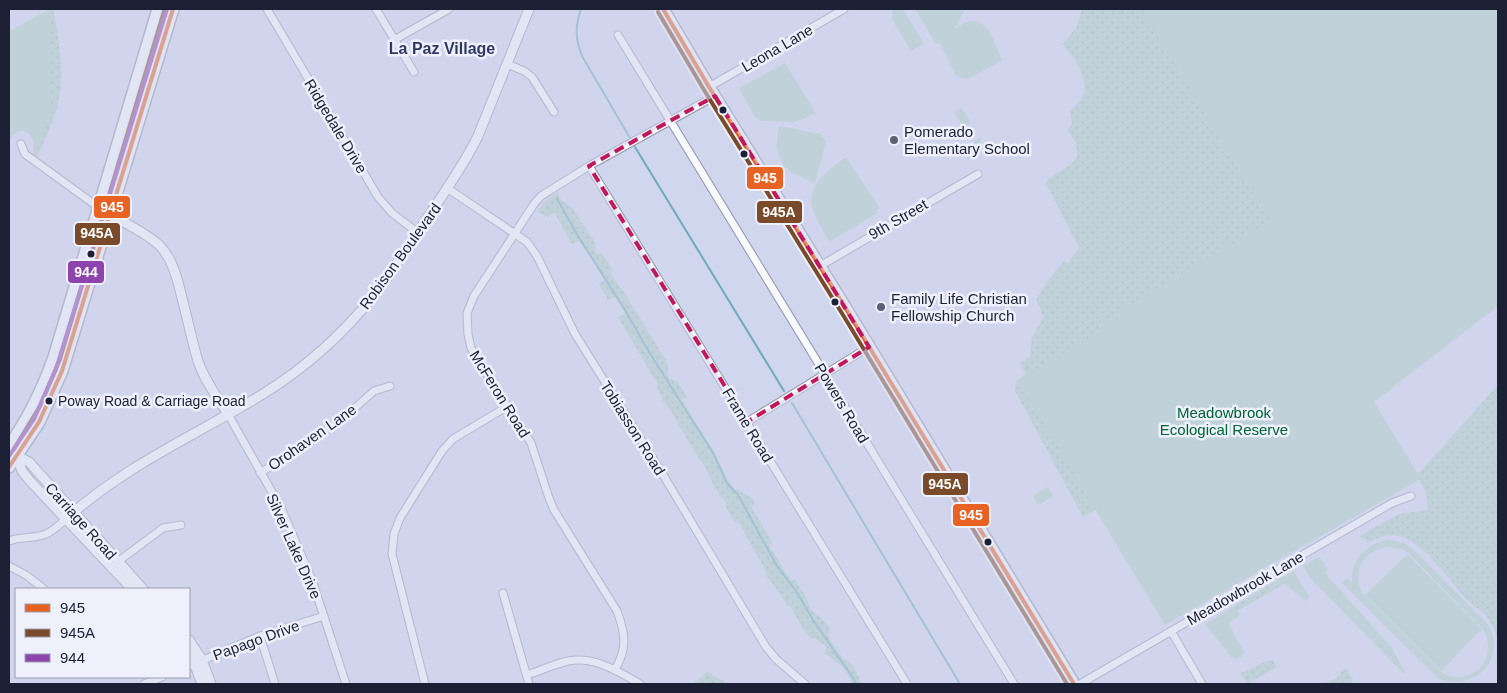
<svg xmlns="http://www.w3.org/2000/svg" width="1507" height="693" viewBox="0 0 1507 693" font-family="Helvetica,sans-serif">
<defs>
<pattern id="grass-dots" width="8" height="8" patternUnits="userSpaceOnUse" patternTransform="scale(1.25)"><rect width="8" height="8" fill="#aeccc3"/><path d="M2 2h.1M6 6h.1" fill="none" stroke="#95afa8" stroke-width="1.8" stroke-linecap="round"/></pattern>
</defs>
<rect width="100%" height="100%" fill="#d0d6ed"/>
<g fill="url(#grass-dots)">
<path d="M 53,9 C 60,44 67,83 54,118 C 49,131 43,144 37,157 L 33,153 C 38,129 15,123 9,142 L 9,32 L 48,10 Z"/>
<polygon points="1082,9 1498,9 1175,466 1083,517 1015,391 1016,381 1026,374 1020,364 1030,356 1032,337 1044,317 1036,300 1049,279 1064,261 1068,263 1079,248 1046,183 1048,179 1070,165 1077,157 1076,143 1068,130 1072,123 1070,111 1078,103 1085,93 1083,75 1075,60 1063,44 1076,28"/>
<polygon points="558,192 559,198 573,209 595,242 596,254 601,253 613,269 610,272 621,289 622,289 667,362 669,378 677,381 687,397 682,400 715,453 727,479 735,490 738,489 744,494 753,498 755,504 751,506 772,542 769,545 791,581 795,579 807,599 811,610 824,621 830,629 828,636 837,651 843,658 852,665 859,677 859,679 863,684 853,684 843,667 825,653 827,648 815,638 811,638 803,629 790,606 788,606 772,583 765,574 766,572 738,521 735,522 725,506 726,504 715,488 702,461 700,461 666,403 664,403 657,387 658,385 618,317 625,313 615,297 608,300 599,284 604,280 589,255 579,241 572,244 554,212 548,217 537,212 544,202"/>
<path d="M 1498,385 L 1498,638 C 1494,630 1489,618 1483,612 C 1480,609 1476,608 1473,605 C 1453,587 1426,544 1401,536 C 1389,533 1379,537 1368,543 L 1359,536 L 1399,514 L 1428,510 L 1426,493 L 1417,475 Z"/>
<polygon points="1276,581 1279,587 1237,611 1234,606"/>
<path d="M 1273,660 L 1277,667 L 1247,684 L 1240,673 C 1254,670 1258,662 1273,660 Z"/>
<path d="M 1346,668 L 1353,679 L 1351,681 L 1354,684 L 1319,684 C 1324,682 1332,682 1338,677 C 1341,673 1341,671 1346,668 Z"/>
<polygon points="708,671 708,672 728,684 693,684"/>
</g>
<g fill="#aeccc3" fill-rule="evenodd">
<polygon points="893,9 903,9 924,44 911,51 892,19"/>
<path d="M 915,9 L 964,9 L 964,12 L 954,29 C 959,27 966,21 972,21 C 989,20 997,48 1002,60 L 969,79 L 957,77 L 940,43 L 936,44 Z"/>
<polygon points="1141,9 1498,9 1498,306 1374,402 1421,479 1165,625 1018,381 1101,331 1097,324 1270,221"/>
<path d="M 48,10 L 51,116 L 34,155 L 33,153 C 34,149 35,145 34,140 C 30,126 13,129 9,142 L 9,32 Z"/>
<polygon points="785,63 816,113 803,119 793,122 760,121 754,115 739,88"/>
<polygon points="962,108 971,123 964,128 954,112"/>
<polygon points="779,126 821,134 826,142 815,183 791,172 784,166 776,148"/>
<polygon points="980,138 981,139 977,153 968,159 964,153 966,152 964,149"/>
<path d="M 846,157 L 879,207 L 876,214 L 829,242 C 824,231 817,221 813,210 C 804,186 830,169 846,157 Z"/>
<polygon points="1048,487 1054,496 1038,505 1033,496"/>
<path d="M 1390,540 L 1404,543 L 1412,548 L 1489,625 C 1507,660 1473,693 1438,678 L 1342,583 L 1347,578 L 1352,583 C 1350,560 1366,542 1390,540 ZM 1391,547 L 1404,550 L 1410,555 L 1483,629 C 1500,659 1471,689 1441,672 L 1363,594 C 1350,571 1365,548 1391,547 Z"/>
<polygon points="1407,554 1482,629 1441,671 1365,595"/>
<polygon points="1319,557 1328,568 1325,573 1392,648 1405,672 1403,673 1310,578 1303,566"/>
<polygon points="1294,571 1309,597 1307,601 1305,601 1285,584 1279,587 1276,581"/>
<polygon points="1234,606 1240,615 1228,623 1243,650 1244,653 1240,658 1235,659 1232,658 1208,628 1206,624"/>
</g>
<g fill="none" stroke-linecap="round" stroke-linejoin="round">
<g stroke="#6fabbd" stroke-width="2">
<path d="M 581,9 C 575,27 575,38 582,56 L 630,138"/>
<polyline points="635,147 784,391"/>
<polyline points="557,199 578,236 625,310 649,352 713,453 727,483 738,495 777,566 798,594 813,620 857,684"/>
<polyline points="792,403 960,684"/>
</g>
<defs>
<g id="minor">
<polyline points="267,9 378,197 392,213 418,233"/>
<polyline points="376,9 414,72"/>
<polyline points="618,35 1014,684"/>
<polyline points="394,40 449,9"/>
<polyline points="507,64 524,71 532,77 554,112"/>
<polyline points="709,87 844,9"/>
<polyline points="21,144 25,154 98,207"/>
<polyline points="589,166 907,684"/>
<polyline points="447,188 527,242 537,256 575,334 662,473 766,647 776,659 805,684"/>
<polyline points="820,266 978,174"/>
<polyline points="228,414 282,510 312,580 346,684"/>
<polyline points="747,422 869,347"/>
<polyline points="260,473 316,438 356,407 374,391 390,386"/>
<path d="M 9,541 C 21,536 34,539 46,534 C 53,531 60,524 66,519"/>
<polyline points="116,563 163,528 181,525"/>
<polyline points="9,566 26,575 44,589"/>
<polyline points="503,593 529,684"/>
<polyline points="1171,631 1202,684"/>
<polyline points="260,636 275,684"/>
<polyline points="189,666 260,636 324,616"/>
<path d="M 615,669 C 628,649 625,632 617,611 L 554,510 L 549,498 L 531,443 L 471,348 L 468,334 L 467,313 L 474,296 L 534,204 L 541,196 L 589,166 L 715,96"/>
<path d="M 527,675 C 540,671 554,664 568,661 C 594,656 618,671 640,684"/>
<polyline points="144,684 162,677"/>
<polyline points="425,684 392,554 394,534 400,518 442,451 453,439 508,406"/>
<polyline points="1080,684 1392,503 1411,496"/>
</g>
<g id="tertiary">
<path d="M 98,207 C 118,221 142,229 160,246 C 174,261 178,282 183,302 C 188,321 192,341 198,361 C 204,380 218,398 228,414"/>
<polyline points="14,452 17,456 22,471 30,481 132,589"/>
<polyline points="17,456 29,462 143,589"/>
<path d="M 66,519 C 124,466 196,435 263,394 C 305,368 344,333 375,294 C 393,272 408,246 424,223 C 443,194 463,167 478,136 L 529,9"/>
<polyline points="189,640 202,660 211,684"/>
<polyline points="189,654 194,663 202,684"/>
</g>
<g id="primary">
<polyline points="663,9 709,87 848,312 1074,684"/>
<path d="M 9,446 C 28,419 43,388 54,357 L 158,9"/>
<polyline points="9,467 39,422 62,371 173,9"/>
</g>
</defs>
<use href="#minor" stroke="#9195a8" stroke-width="9"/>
<use href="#tertiary" stroke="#9195a8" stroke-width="11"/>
<use href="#primary" stroke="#9195a8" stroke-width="14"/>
<use href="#minor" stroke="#f8f9fc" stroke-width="7"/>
<use href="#tertiary" stroke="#f8f9fc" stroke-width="9"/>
<use href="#primary" stroke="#f8f9fc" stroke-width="11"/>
<defs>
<g id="bus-1">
<polyline points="663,9 709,87 848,312 1074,684"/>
<polyline points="9,467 39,422 62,371 173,9"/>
</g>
<g id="bus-2">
<polyline points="658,12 704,90 843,315 1067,684"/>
<polyline points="14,449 40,406 60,359 164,11"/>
</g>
<polyline id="bus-3" points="9,456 34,419 56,369 167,9"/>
</defs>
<use href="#bus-1" stroke="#eef1fc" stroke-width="8"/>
<use href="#bus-2" stroke="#eef1fc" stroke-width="8"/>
<use href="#bus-3" stroke="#eef1fc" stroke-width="8"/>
<use href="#bus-1" stroke="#e76223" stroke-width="4"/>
<use href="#bus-2" stroke="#7a4b2a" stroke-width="4"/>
<use href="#bus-3" stroke="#8e44ad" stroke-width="4"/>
</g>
<path d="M0 0H1507V693H0ZM 715,96 L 869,347 L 747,422 L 589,166 Z" fill="#d0d6ed" fill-opacity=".55" fill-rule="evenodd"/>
<path fill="none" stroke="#c2185b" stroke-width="4" stroke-dasharray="10 6" stroke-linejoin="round" d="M 715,96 L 869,347 L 747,422 L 589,166 Z"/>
<g fill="#1c2035" stroke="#eef1fc" stroke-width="2">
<circle cx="723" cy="110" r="4.5"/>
<circle cx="744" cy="154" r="4.5"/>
<circle cx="91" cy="254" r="4.5"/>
<circle cx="835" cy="302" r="4.5"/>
<circle cx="49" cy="401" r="4.5"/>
<circle cx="988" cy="542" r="4.5"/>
</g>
<g fill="#5b6075" stroke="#eef1fc" stroke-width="2">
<circle cx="894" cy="140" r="5"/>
<circle cx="881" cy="307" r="5"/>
</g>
<g text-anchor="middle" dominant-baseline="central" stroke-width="5" stroke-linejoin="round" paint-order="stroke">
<g font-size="14" fill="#1c2035" stroke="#eef1fc" text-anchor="start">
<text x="58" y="401">Poway Road &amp; Carriage Road</text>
</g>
<g font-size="15" fill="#1c2035" stroke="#eef1fc">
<text transform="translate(777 48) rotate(-30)">Leona Lane</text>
<text transform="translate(336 126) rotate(59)">Ridgedale Drive</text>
<text transform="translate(898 219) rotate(-30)">9th Street</text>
<text transform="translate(400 256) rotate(-54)">Robison Boulevard</text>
<text transform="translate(500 394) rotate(58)">McFeron Road</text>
<text transform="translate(842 403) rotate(59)">Powers Road</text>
<text transform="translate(748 425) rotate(59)">Frame Road</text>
<text transform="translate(633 428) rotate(58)">Tobiasson Road</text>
<text transform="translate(312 437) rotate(-35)">Orohaven Lane</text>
<text transform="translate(81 521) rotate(48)">Carriage Road</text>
<text transform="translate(294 546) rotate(66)">Silver Lake Drive</text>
<text transform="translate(1245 588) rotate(-30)">Meadowbrook Lane</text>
<text transform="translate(256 640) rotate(-20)">Papago Drive</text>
</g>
<g font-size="15" fill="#1c2035" stroke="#eef1fc" text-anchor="start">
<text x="904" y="131">Pomerado<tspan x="904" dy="17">Elementary School</tspan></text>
<text x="891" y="298">Family Life Christian<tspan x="891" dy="17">Fellowship Church</tspan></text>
</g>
<g font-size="15" fill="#006433" stroke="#eef1fc">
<text x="1224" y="412">Meadowbrook<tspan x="1224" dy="17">Ecological Reserve</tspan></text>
</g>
<g font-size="16" font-weight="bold" fill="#303966" stroke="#eef1fc">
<text x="442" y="48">La Paz Village</text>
</g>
</g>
<g stroke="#eef1fc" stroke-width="2">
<rect x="746" y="166" width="38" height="24" rx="5" fill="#e76223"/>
<rect x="93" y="195" width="38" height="24" rx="5" fill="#e76223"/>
<rect x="756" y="200" width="47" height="24" rx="5" fill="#7a4b2a"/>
<rect x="74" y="222" width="47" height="24" rx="5" fill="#7a4b2a"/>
<rect x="67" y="260" width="38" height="24" rx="5" fill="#8e44ad"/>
<rect x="922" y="472" width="47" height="24" rx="5" fill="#7a4b2a"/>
<rect x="952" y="503" width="38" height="24" rx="5" fill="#e76223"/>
</g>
<g font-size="14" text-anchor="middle" font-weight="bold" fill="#fff">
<text x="765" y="183">945</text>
<text x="112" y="212">945</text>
<text x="779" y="217">945A</text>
<text x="97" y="238">945A</text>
<text x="86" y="277">944</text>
<text x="945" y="489">945A</text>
<text x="971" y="520">945</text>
</g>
<rect width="1507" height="693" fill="none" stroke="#1c2035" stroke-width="20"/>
<rect x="15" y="588" width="175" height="90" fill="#eef1fc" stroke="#9a9dac"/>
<rect x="25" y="604" width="25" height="8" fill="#e76223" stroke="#9a9dac"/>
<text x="60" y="613" font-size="15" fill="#1c2035">945</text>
<rect x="25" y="629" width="25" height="8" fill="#7a4b2a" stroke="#9a9dac"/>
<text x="60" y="638" font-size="15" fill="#1c2035">945A</text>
<rect x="25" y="654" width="25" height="8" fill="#8e44ad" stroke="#9a9dac"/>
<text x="60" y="663" font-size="15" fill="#1c2035">944</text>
</svg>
